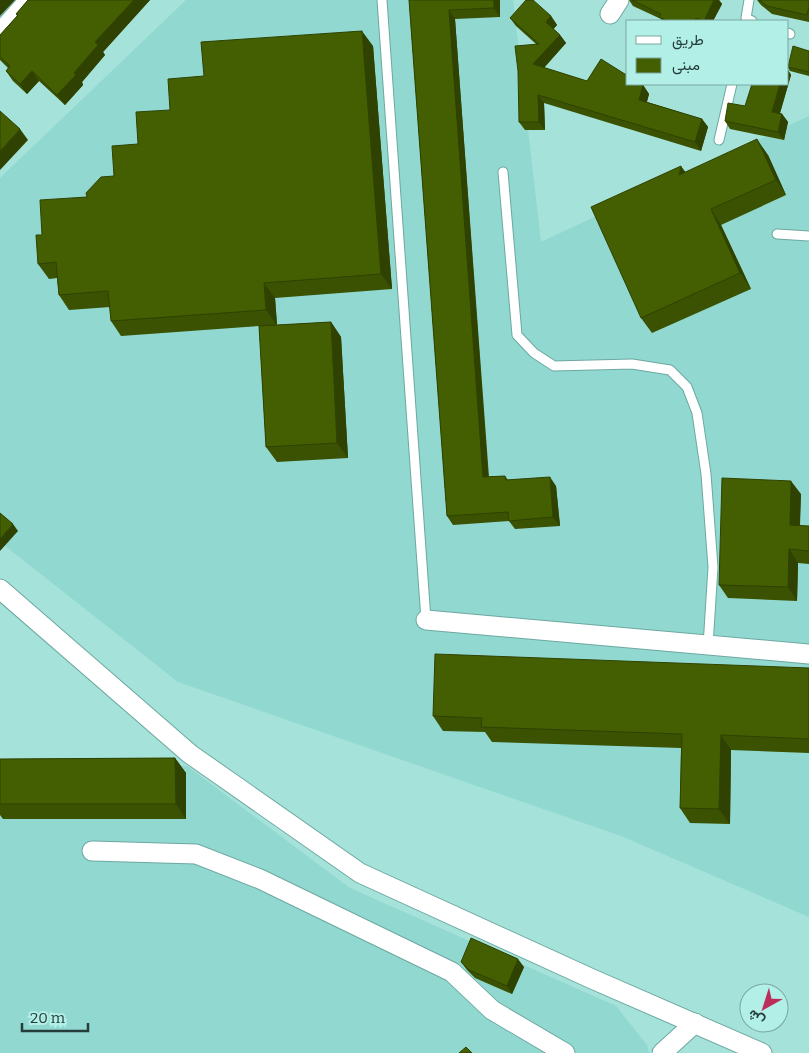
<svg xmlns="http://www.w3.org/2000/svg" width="809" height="1053" viewBox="0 0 809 1053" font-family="Bitter,Vazirmatn,serif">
<rect width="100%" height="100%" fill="#a5e2da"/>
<g fill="#90d8d0">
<polygon points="186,0 513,0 541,242 809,116 809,917 621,836 178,682 0,542 0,178"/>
<polygon points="0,765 187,766 350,888 616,1006 647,1045 649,1053 0,1053"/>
</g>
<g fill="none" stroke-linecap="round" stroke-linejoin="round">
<defs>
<g id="service">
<polyline points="382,0 426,620"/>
<polyline points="749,0 746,18 752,21"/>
<polyline points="788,33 790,34"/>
<polyline points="719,140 732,84"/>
<polyline points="503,172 517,335 534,353 554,366 632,364 670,370 687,387 697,413 706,474 713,567 708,646"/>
<polyline points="777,234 809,236"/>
</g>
<g id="minor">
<polyline points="610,14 619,0"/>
<polyline points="0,33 29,0"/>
<polyline points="0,589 190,754 360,873 590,978 762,1053"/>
<polyline points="426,620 809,654"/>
<polyline points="92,851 196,854 260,879 452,972 492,1010 565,1053"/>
<polyline points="662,1053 695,1023"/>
</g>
</defs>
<use href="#service" stroke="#6da8a1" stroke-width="11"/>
<use href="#minor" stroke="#6da8a1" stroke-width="21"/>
<use href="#service" stroke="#fff" stroke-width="9"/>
<use href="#minor" stroke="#fff" stroke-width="19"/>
</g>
<g fill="#3a5201">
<polygon points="28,0 150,0 103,52 105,55 82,82 83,85 65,105 39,81 27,94 13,81 6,71 8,68 0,60 0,35 17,16 16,14"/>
<polygon points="409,0 500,0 500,17 455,19 489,477 505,476 508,480 556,486 560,526 515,529 509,521 453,525 447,516"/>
<polygon points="629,0 719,0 722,4 713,21 662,21 661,19 633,6"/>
<polygon points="757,0 809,0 809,22 772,14 761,5"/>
<polygon points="551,16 557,25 553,29 560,35 566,43 544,68 587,81 643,85 649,94 647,102 702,119 708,127 701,151 544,103 545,130 525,130 519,122 536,44 516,26 510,18"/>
<polygon points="373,46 392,289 275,298 277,325 331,322 341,337 348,458 277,462 266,447 259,326 121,336 111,321 110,307 69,310 59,295 57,278 49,279 38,264 42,235 87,197 114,176 138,144 204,76"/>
<polygon points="809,51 809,76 790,71 788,68 788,65"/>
<polygon points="788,70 791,75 780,113 782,114 788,122 784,140 730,129 725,121 745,106 788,84"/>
<polygon points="768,155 786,195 721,225 751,289 652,333 641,318 685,172"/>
<polygon points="801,494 800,526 809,526 809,564 798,563 797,601 728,598 719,585"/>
<polygon points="809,668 809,753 731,750 730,824 690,823 680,808 681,748 492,742 485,732 443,731 433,716"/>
<polygon points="175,758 186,773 186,819 3,819 0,815 0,759"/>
<polygon points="461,962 524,967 512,994 475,978 467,970"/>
</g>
<g fill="#2f4201">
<polygon points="0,0 15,0 0,16"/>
<polygon points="134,0 150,0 103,52 105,55 82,82 83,85 65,105 57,95 74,73 95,42"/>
<polygon points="494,0 500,0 500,17 494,8"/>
<polygon points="714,0 719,0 722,4 713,21 704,21"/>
<polygon points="449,10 455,19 489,486 483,477"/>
<polygon points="551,16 557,25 552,31 546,22"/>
<polygon points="362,31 373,46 392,289 381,274"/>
<polygon points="560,35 566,43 539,73 533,64"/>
<polygon points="788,70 791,75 778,120 772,112 780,84 788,84"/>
<polygon points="32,71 39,81 27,94 20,84"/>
<polygon points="643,85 649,94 645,108 639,100"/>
<polygon points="538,95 544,103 545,130 539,122"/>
<polygon points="782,114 788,122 784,140 778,132"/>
<polygon points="702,119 708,127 701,151 695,142"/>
<polygon points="20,129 28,140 0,170 0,151"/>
<polygon points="757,139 768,155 786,195 776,180"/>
<polygon points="681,166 692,181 679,175"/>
<polygon points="711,209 721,225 751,289 740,273"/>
<polygon points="264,283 275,298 277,325 266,310"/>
<polygon points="331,322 341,337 348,458 337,443"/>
<polygon points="550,477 556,486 560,526 553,517"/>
<polygon points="791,481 801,494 799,538 790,525"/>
<polygon points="13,524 18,531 0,551 0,539"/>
<polygon points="789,549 798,563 797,601 788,587"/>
<polygon points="721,735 731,750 730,824 719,809"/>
<polygon points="175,758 186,773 186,819 176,804"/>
<polygon points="518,959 524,967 512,994 507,986"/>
</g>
<g fill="#435f01" stroke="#2f4201">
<polygon points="28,0 134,0 95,42 98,45 74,73 76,75 57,95 32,71 20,84 6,71 10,66 0,57 0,35 18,15 16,14"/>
<polygon points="409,0 494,0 494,8 449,10 483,477 505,476 506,480 550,477 553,517 509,521 508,512 447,516"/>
<polygon points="526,0 533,0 551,16 546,22 560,35 533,64 587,81 601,59 628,76 628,84 641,84 643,85 639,100 702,119 695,142 538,95 539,122 519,122 518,71 515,46 539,44 510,18"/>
<polygon points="632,0 714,0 704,21 696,18 695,21 668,21 659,17 661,14"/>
<polygon points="759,0 809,0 809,7 807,15 767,6"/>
<polygon points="362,31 381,274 264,283 266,310 111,321 108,291 59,295 56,262 38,264 36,235 42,235 40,200 87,197 86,193 101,177 114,176 112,146 138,144 136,112 170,110 168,79 204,76 201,42"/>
<polygon points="793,46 809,51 809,72 788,67"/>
<polygon points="752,84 780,84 772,112 782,114 778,132 725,121 728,103 745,106"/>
<polygon points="0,111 20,129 0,151"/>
<polygon points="757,139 776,180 711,209 740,273 641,318 591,207 681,166 679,175"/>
<polygon points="331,322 337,443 266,447 259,326"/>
<polygon points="722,478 791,481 790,525 809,526 809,551 789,549 788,587 719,585"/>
<polygon points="0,513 13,524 0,539"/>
<polygon points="435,654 809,668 809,739 721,735 719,809 680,808 682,734 481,727 482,718 433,716"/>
<polygon points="175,758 176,804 0,804 0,759"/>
<polygon points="471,938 518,959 507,986 469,970 461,962"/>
<polygon points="466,1047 472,1053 459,1053"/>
</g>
<rect x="626" y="20" width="162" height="65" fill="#b2efe7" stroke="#7aa8a2"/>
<rect x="636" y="36" width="25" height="8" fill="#ffffff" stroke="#7aa8a2"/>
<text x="672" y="45" font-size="15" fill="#253e3b">طريق</text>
<rect x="636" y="58" width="25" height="15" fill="#435f01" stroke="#7aa8a2"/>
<text x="672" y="70" font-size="15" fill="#253e3b">مبنى</text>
<g transform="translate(764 1008) rotate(219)"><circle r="24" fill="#b2efe7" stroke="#7aa8a2"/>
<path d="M0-4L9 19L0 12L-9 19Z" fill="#bc2d5b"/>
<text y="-8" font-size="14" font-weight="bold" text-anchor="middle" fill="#253e3b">ش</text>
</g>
<path d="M22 1023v8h66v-8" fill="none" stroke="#253e3b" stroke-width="2.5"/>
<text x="30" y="1023" font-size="15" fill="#253e3b" stroke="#b2efe7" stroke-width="4" paint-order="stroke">20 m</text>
</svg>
